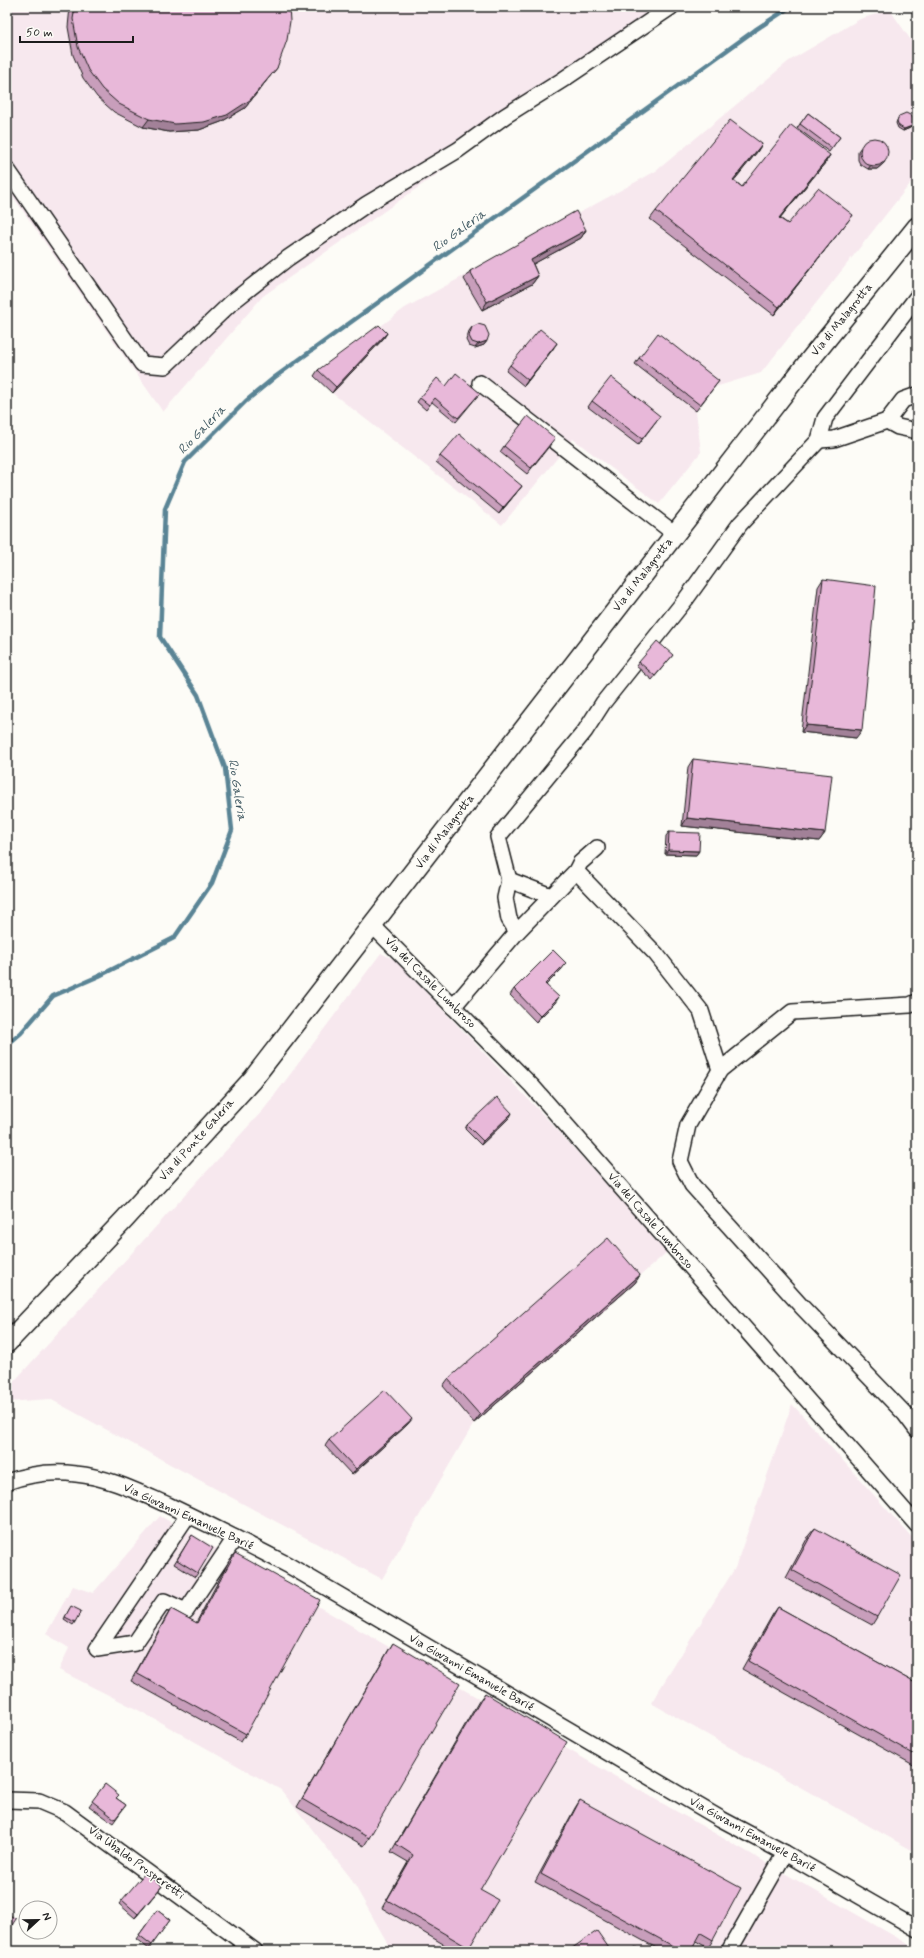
<svg xmlns="http://www.w3.org/2000/svg" width="924" height="1958" viewBox="0 0 924 1958" font-family="Mynerve,sans-serif">
<rect width="100%" height="100%" fill="#fdfcf7"/>
<filter id="ink" filterUnits="userSpaceOnUse"><feTurbulence type="fractalNoise" baseFrequency=".025" numOctaves="2"/><feDisplacementMap in="SourceGraphic" scale="8" xChannelSelector="R" yChannelSelector="G"/><feConvolveMatrix kernelMatrix="1 2 1 2 8 2 1 2 1" color-interpolation-filters="sRGB"/></filter>
<g filter="url(#ink)">
<g fill="#f7e8ee">
<polygon points="7,7 676,7 263,296 163,412 7,188"/>
<polygon points="890,10 917,49 917,175 761,373 715,387 696,411 701,452 659,504 573,439 502,525 332,393 314,376 405,308 656,171 789,61 860,19"/>
<polygon points="381,953 395,960 552,1124 667,1252 474,1423 382,1579 50,1399 7,1402 7,1389 265,1108"/>
<polygon points="792,1404 917,1543 917,1853 651,1703 735,1568"/>
<polygon points="160,1516 917,1949 917,1951 392,1951 350,1877 281,1790 140,1711 59,1670 69,1648 46,1634 73,1586 93,1593"/>
</g>
<g fill="none" stroke-linecap="round" stroke-linejoin="round">
<polyline stroke="#5a8495" stroke-width="4.5" points="7,1045 21,1033 53,996 99,976 174,938 212,883 232,830 225,768 198,695 160,637 165,509 185,462 246,401 275,377 755,30 790,7"/>
<defs>
<g id="minor">
<polyline points="7,169 142,364 165,366 231,303 288,258 367,204 458,150 505,116 564,79 671,7"/>
<polyline points="480,383 675,534"/>
<polyline points="887,421 898,427 917,431"/>
<polyline points="819,440 834,439 887,421 903,400 917,395"/>
<polyline points="576,871 656,954 701,1011 720,1070"/>
<polyline points="509,880 551,896"/>
<polyline points="373,926 532,1086 917,1525"/>
<polyline points="517,932 509,919 505,898 509,880 498,837 585,731 603,703 686,599 740,524 819,440 825,418 917,297"/>
<polyline points="917,1002 910,1005 792,1012 720,1070 688,1125 680,1161 692,1185 802,1307 905,1414 917,1430"/>
<polyline points="453,1007 517,932 576,871 580,863 597,848"/>
<path d="M 7,1482 C 29,1474 52,1471 76,1474 C 108,1477 138,1492 168,1505 C 208,1524 248,1544 288,1565 L 721,1819 L 785,1853 L 917,1929"/>
<polyline points="188,1515 97,1649 135,1643 164,1601 186,1611 235,1538"/>
<polyline points="7,1800 39,1801 65,1812 255,1951"/>
<polyline points="729,1951 785,1853"/>
</g>
<polyline id="major" points="7,1343 124,1220 252,1080 809,361 917,227"/>
</defs>
<use href="#minor" stroke="#1c1c1c" stroke-width="18"/>
<use href="#major" stroke="#1c1c1c" stroke-width="22"/>
<use href="#minor" stroke="#fdfcf7" stroke-width="15"/>
<use href="#major" stroke="#fdfcf7" stroke-width="19"/>
</g>
<g fill="#c89ebb" stroke="#1c1c1c">
<polygon points="70,7 289,7 277,68 271,75 245,108 221,122 199,130 169,132 143,127 114,112 97,97 83,78 73,55 68,27"/>
<polygon points="808,113 840,137 829,152 797,128"/>
<polygon points="899,116 912,126 910,128 903,131 898,128 896,123"/>
<polygon points="762,144 757,152 734,180 742,187 830,155 825,163 780,218 788,224 847,222 774,315 650,219 656,211"/>
<polygon points="861,147 886,159 884,163 877,169 868,169 860,164 858,160 858,151"/>
<polygon points="586,230 581,238 533,264 538,276 532,284 482,310 464,279 470,271"/>
<polygon points="472,327 487,341 484,345 475,348 469,346 466,340 469,331"/>
<polygon points="387,333 383,339 332,393 314,376 318,370"/>
<polygon points="553,349 524,386 506,371 510,365"/>
<polygon points="639,358 719,381 696,411 635,364"/>
<polygon points="446,386 480,393 456,422 432,402 426,410 417,402 420,398"/>
<polygon points="592,401 660,416 638,445 588,407"/>
<polygon points="551,444 527,474 500,452 504,446"/>
<polygon points="440,456 522,486 499,514 436,462"/>
<polygon points="823,579 856,738 801,732 818,587"/>
<polygon points="673,655 652,680 636,666 639,662"/>
<polygon points="693,759 825,833 819,841 682,826 688,767"/>
<polygon points="669,832 699,851 696,855 665,854 666,836"/>
<polygon points="562,969 546,984 555,1003 536,1022 510,995 514,989"/>
<polygon points="510,1117 481,1145 465,1129 467,1125"/>
<polygon points="640,1275 635,1283 474,1423 443,1386 448,1379"/>
<polygon points="412,1419 407,1425 352,1475 325,1446 329,1440"/>
<polygon points="815,1528 877,1617 872,1625 786,1578 809,1535"/>
<polygon points="192,1535 198,1573 195,1577 174,1564"/>
<polygon points="235,1553 246,1734 241,1742 131,1681 166,1617 171,1609 196,1623 229,1561"/>
<polygon points="778,1607 917,1684 917,1767 742,1669 773,1614"/>
<polygon points="70,1608 75,1622 73,1625 64,1619"/>
<polygon points="393,1643 369,1838 364,1846 297,1807 388,1651"/>
<polygon points="485,1693 469,1948 468,1951 455,1951 382,1908 408,1862 391,1852 479,1701"/>
<polygon points="105,1784 116,1798 126,1805 113,1823 89,1806"/>
<polygon points="580,1800 713,1940 708,1948 696,1941 691,1951 662,1951 535,1882 575,1808"/>
<polygon points="162,1886 135,1918 119,1904 122,1900"/>
<polygon points="157,1910 170,1920 149,1949 136,1939"/>
</g>
<g fill="#a28198" stroke="#1c1c1c">
<polygon points="277,68 271,75 245,108 221,122 199,130 169,132 143,127 149,119"/>
<polygon points="912,126 910,128 903,131 904,129"/>
<polygon points="762,144 757,152 728,188 733,180"/>
<polygon points="830,155 825,163 774,225 779,218"/>
<polygon points="886,159 884,163 877,169 868,169 871,165"/>
<polygon points="853,215 847,222 774,315 779,307"/>
<polygon points="586,230 581,238 526,268 531,260"/>
<polygon points="538,276 532,284 482,310 487,302"/>
<polygon points="387,333 383,339 332,393 336,387"/>
<polygon points="487,341 484,345 475,348 478,344"/>
<polygon points="557,343 553,349 524,386 528,380"/>
<polygon points="522,486 517,492 499,514 503,508"/>
<polygon points="806,725 862,730 856,738 801,732"/>
<polygon points="687,818 825,833 819,841 682,826"/>
<polygon points="668,850 699,851 696,855 665,854"/>
<polygon points="566,963 562,969 541,990 545,984"/>
<polygon points="559,997 555,1003 536,1022 540,1016"/>
<polygon points="512,1113 510,1117 481,1145 483,1141"/>
<polygon points="640,1275 635,1283 474,1423 480,1415"/>
<polygon points="412,1419 407,1425 352,1475 356,1469"/>
<polygon points="162,1886 159,1890 135,1918 138,1914"/>
</g>
<g fill="#e8b8d9" stroke="#1c1c1c">
<polygon points="75,7 289,7 290,21 287,40 277,68 250,100 227,115 204,122 175,124 149,119 119,104 102,89 88,70 78,47 73,19"/>
<polygon points="808,113 840,137 832,148 800,124"/>
<polygon points="906,113 912,116 914,121 912,126 904,129 899,126 897,121 899,116"/>
<polygon points="730,120 762,144 733,180 742,187 791,125 830,155 779,218 788,224 818,188 853,215 779,307 656,211"/>
<circle cx="874" cy="152" r="14"/>
<polygon points="576,211 586,230 531,260 538,276 487,302 470,271"/>
<polygon points="478,324 485,326 489,335 487,341 478,344 472,342 469,336 472,327"/>
<polygon points="379,325 387,333 336,387 318,370"/>
<polygon points="540,329 557,343 528,380 510,365"/>
<polygon points="658,333 719,381 700,405 639,358"/>
<polygon points="456,373 480,393 458,418 435,398 429,405 420,398 437,378 446,386"/>
<polygon points="611,377 660,416 642,439 592,401"/>
<polygon points="528,416 555,438 531,468 504,446"/>
<polygon points="459,434 522,486 503,508 440,456"/>
<polygon points="823,579 876,586 862,730 806,725"/>
<polygon points="657,641 673,655 655,676 639,662"/>
<polygon points="693,759 832,775 825,833 687,818"/>
<polygon points="669,832 700,833 699,851 668,850"/>
<polygon points="553,950 566,963 545,984 559,997 540,1016 514,989"/>
<polygon points="497,1097 512,1113 483,1141 467,1125"/>
<polygon points="608,1238 640,1275 480,1415 448,1379"/>
<polygon points="385,1390 412,1419 356,1469 329,1440"/>
<polygon points="815,1528 901,1575 877,1617 792,1570"/>
<polygon points="192,1535 213,1548 198,1573 177,1560"/>
<polygon points="235,1553 320,1600 246,1734 136,1673 171,1609 197,1623"/>
<polygon points="71,1606 81,1611 75,1622 65,1617"/>
<polygon points="778,1607 917,1684 917,1756 748,1661"/>
<polygon points="393,1643 460,1683 369,1838 302,1799"/>
<polygon points="485,1693 567,1742 480,1890 498,1900 469,1948 387,1900 413,1855 396,1844"/>
<polygon points="105,1784 119,1795 116,1798 126,1805 115,1819 92,1801"/>
<polygon points="580,1800 741,1888 713,1940 701,1933 691,1951 682,1951 541,1874"/>
<polygon points="145,1873 162,1886 138,1914 122,1900"/>
<polygon points="157,1910 170,1920 152,1945 139,1935"/>
<polygon points="8,1914 16,1919 7,1933 7,1916"/>
<polygon points="597,1931 611,1951 568,1951"/>
<polygon points="7,1944 10,1946 7,1949"/>
<polygon points="636,1947 639,1951 630,1951"/>
</g>
</g>
<g text-anchor="middle" dominant-baseline="central" stroke-width="3" stroke-linejoin="round" paint-order="stroke">
<g font-size="12" fill="#1c1c1c" stroke="#fdfcf7">
<text transform="translate(842 320) rotate(-51)">Via di Malagrotta</text>
<text transform="translate(643 575) rotate(-52)">Via di Malagrotta</text>
<text transform="translate(445 832) rotate(-53)">Via di Malagrotta</text>
<text transform="translate(430 983) rotate(45)">Via del Casale Lumbroso</text>
<text transform="translate(197 1140) rotate(-48)">Via di Ponte Galeria</text>
<text transform="translate(650 1221) rotate(49)">Via del Casale Lumbroso</text>
<text transform="translate(188 1517) rotate(25)">Via Giovanni Emanuele Barié</text>
<text transform="translate(471 1673) rotate(30)">Via Giovanni Emanuele Barié</text>
<text transform="translate(752 1835) rotate(29)">Via Giovanni Emanuele Barié</text>
<text transform="translate(136 1863) rotate(36)">Via Ubaldo Prosperetti</text>
</g>
<g font-size="13" font-style="italic" fill="#405962" stroke="#fdfcf7">
<text transform="translate(459 231) rotate(-36)">Rio Galeria</text>
<text transform="translate(202 430) rotate(-46)">Rio Galeria</text>
<text transform="translate(237 790) rotate(81)">Rio Galeria</text>
</g>
</g>
<rect width="924" height="1958" fill="none" stroke="#fdfcf7" stroke-width="24"/>
<rect x="12" y="12" width="900" height="1934" fill="none" stroke="#1c1c1c" stroke-width="1.5" filter="url(#ink)"/>
<g transform="translate(38 1920) rotate(68)"><circle r="19" fill="#fdfcf7" stroke="#a3a29f"/>
<path d="M0-3L7 15L0 10L-7 15Z" fill="#1c1c1c"/>
<text y="-6" font-size="11" font-weight="bold" text-anchor="middle" fill="#1c1c1c">N</text>
</g>
<path d="M20 36v6h113v-6" fill="none" stroke="#1c1c1c" stroke-width="2"/>
<text x="26" y="36" font-size="12" fill="#1c1c1c" stroke="#fdfcf7" stroke-width="3" paint-order="stroke">50 m</text>
</svg>
